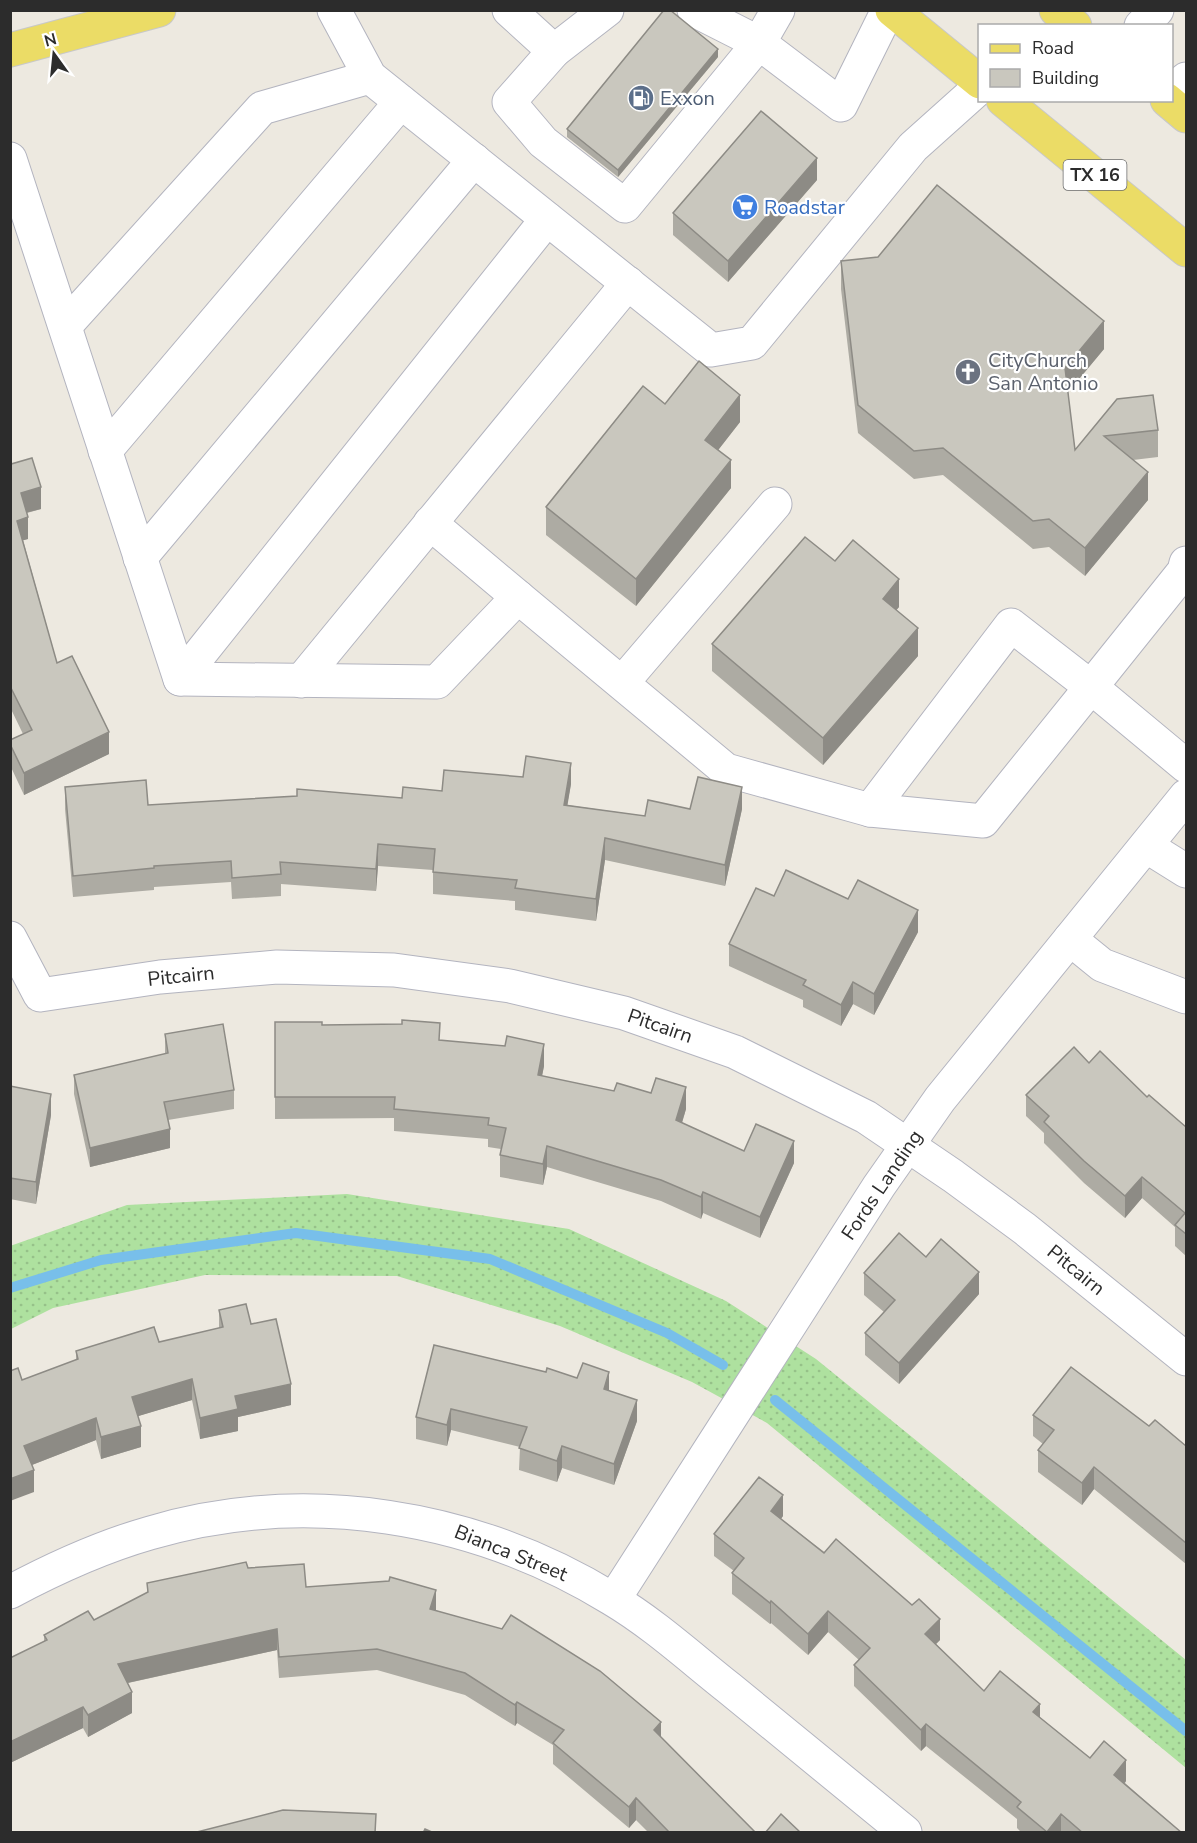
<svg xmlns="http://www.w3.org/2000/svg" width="1197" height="1843" viewBox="0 0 1197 1843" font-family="'Nunito Sans',sans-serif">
<defs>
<pattern id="grass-dots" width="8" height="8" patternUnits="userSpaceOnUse" patternTransform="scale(1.5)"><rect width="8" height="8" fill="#aee19f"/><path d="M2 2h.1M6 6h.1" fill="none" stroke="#96c189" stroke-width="1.8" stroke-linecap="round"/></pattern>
</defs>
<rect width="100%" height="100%" fill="#ede9e0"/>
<polygon fill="url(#grass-dots)" points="347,1194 569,1229 726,1301 816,1359 1186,1660 1186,1768 767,1423 692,1382 560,1326 397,1276 205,1275 53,1308 11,1329 10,1246 127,1205"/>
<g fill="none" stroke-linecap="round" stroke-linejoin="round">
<g stroke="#78bfea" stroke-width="10">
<polyline points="10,1288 101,1260 296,1233 490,1259 667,1333 723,1365"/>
<polyline points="775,1400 1186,1731"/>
</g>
<defs>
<g id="minor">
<polyline points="334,10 370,77 711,350 752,343 913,147 980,87"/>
<polyline points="509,10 554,51 607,10"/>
<polyline points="694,10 759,43 778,10"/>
<polyline points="1141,26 1157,10"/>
<polyline points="554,51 509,102 543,142 625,206 759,43 841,105 888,10"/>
<polyline points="1172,91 1186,79"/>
<polyline points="10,159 180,679 437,682 518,597 726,770 870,810 983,821 1091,687 1186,766"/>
<polyline points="65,326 262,108 370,77"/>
<polyline points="105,451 401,102"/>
<polyline points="430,523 518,597"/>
<polyline points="140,558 474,160"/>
<polyline points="180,679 547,219"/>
<polyline points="301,681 628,283"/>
<polyline points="622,683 775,504"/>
<polyline points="870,810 1011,625 1091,687 1184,571 1186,563"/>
<polyline points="1146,846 1186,871"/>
<polyline points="10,938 40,995 160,977 277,967 394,970 510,986 624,1013 735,1052 866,1117 953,1176 1025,1229 1186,1359"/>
<polyline points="1070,939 1102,965 1186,997"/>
<path d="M 10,1592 C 55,1568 101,1547 150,1533 C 306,1487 475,1515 612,1599 C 654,1624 691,1658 729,1688 C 787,1736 846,1784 905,1832"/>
<polyline points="614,1599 879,1186 940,1099 1186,796"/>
</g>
<g id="major">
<polyline points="892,10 980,82"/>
<polyline points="1056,10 1075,26"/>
<polyline points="10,50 159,10"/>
<polyline points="1003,100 1186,250"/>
<polyline points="1167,100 1186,116"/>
</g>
</defs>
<use href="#minor" stroke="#b3b4bf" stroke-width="35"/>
<use href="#major" stroke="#c8c8c8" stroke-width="35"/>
<use href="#minor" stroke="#fff" stroke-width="33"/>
<use href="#major" stroke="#ebdc66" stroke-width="33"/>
</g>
<g fill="#adaba3">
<polygon points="718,57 618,177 567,137 567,129"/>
<polygon points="817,180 728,282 673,235 673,213"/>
<polygon points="841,261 1104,349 1068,392 1075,450 1117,399 1158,430 1158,457 1133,460 1148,500 1085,576 1049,547 1033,549 943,475 914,479 858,433 841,289"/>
<polygon points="665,404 740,422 718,450 731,488 636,606 546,535 546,507"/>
<polygon points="10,462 41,509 27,513 28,539 23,540 57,663 109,754 24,795 10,765 10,740 23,734 10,707"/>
<polygon points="835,561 899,607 896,610 918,656 823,765 712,671 712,644"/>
<polygon points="571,784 567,805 645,816 690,809 742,809 725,886 605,860 596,921 515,910 515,901 433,894 433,870 378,866 376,891 281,884 281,896 232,899 231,882 154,887 154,890 73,897 65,809 65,787 148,805 402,798 442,791"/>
<polygon points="774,896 918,932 874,1015 853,1004 841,1026 803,1007 803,1000 729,966 729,944"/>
<polygon points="275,1022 322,1025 440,1040 544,1066 542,1076 686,1109 682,1123 744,1151 794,1163 760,1238 703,1213 701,1219 661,1201 547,1167 543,1185 500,1177 500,1155 501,1149 488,1147 488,1139 394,1131 394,1118 275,1119"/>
<polygon points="165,1034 234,1090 234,1109 168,1120 170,1148 90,1167 74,1094 74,1075 165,1054"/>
<polygon points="1089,1063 1147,1097 1186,1127 1186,1256 1175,1246 1175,1227 1142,1198 1125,1218 1084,1183 1044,1143 1044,1133 1026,1116 1026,1095"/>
<polygon points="10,1086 51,1115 36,1204 10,1199"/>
<polygon points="926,1257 979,1294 899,1384 865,1355 865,1333 884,1312 864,1295 864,1273"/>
<polygon points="219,1310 251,1324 291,1405 238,1417 238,1431 200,1439 192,1400 138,1416 141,1447 101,1459 96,1440 32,1465 34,1492 22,1380 76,1360 76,1351 159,1342 219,1328"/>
<polygon points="434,1345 609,1390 637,1421 614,1485 562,1468 557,1482 519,1470 520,1447 451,1430 447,1446 416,1439 416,1417"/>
<polygon points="1033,1415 1149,1426 1186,1446 1186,1564 1094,1489 1082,1505 1038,1472 1038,1450 1043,1444 1033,1436"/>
<polygon points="783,1516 781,1519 940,1640 936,1644 984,1691 1040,1718 1090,1758 1126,1781 1125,1783 1182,1833 1022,1833 1017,1828 1017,1819 926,1746 921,1751 854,1686 854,1665 859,1660 828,1632 808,1655 771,1623 770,1624 732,1594 732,1573 734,1571 714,1556 714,1534"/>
<polygon points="248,1568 306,1587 436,1610 661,1737 756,1833 649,1833 636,1820 629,1828 553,1764 553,1745 517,1723 515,1726 465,1695 377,1670 279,1678 277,1650 128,1683 132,1713 88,1737 83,1728 10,1763 10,1658 44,1642 44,1635 94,1620 147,1593 147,1583"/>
</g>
<g fill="#8d8b85">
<polygon points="718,49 718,57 618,177 618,170"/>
<polygon points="817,158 817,180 728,282 728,261"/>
<polygon points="1104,321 1104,349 1065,396 1065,368"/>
<polygon points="740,395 740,422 705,467 705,440"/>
<polygon points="731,460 731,488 636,606 636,579"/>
<polygon points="1148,472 1148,500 1085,576 1085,548"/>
<polygon points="41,487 41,509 21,514 21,493"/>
<polygon points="28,517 28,539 17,542 17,521"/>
<polygon points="899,579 899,607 883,626 883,599"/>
<polygon points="918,628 918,656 823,765 823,738"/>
<polygon points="109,732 109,754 24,795 24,773"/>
<polygon points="571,763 571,784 564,826 564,805"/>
<polygon points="742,787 742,809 725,886 725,865"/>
<polygon points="605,838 605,860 596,921 596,899"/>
<polygon points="378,844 378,866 376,891 376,869"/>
<polygon points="918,910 918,932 874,1015 874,994"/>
<polygon points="853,982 853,1004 841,1026 841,1005"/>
<polygon points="544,1044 544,1066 538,1096 538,1075"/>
<polygon points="686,1087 686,1109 676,1142 676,1120"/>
<polygon points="51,1094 51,1115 36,1204 36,1182"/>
<polygon points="170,1129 170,1148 90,1167 90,1148"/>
<polygon points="794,1141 794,1163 760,1238 760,1217"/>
<polygon points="547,1146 547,1167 543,1185 543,1164"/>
<polygon points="1142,1177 1142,1198 1125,1218 1125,1196"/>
<polygon points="703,1192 703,1213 701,1219 701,1197"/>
<polygon points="979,1272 979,1294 899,1384 899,1363"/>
<polygon points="609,1372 609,1393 604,1389"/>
<polygon points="192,1379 192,1400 132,1418 132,1397"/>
<polygon points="291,1384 291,1405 238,1417 238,1431 200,1439 200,1418 235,1396"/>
<polygon points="637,1400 637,1421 614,1485 614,1464"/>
<polygon points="451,1409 451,1430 447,1446 447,1425"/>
<polygon points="96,1418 96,1440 24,1468 24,1446"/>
<polygon points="141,1426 141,1447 101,1459 101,1437"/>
<polygon points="562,1446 562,1468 557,1482 557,1461"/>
<polygon points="1094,1467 1094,1489 1082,1505 1082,1483"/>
<polygon points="34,1470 34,1492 10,1501 10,1479"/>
<polygon points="783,1495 783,1516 771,1532 771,1511"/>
<polygon points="436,1590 436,1611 430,1609"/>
<polygon points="771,1601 771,1623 770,1624 770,1603"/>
<polygon points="828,1611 828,1632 808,1655 808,1634"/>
<polygon points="940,1619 940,1640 925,1655 925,1634"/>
<polygon points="277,1629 277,1650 118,1685 118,1664"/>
<polygon points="132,1692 132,1713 88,1737 88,1715"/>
<polygon points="517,1702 517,1723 515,1726 515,1705"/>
<polygon points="1040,1704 1040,1725 1033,1712"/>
<polygon points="83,1707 83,1728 10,1763 10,1742"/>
<polygon points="661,1722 661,1743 654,1730"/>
<polygon points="926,1724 926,1746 921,1751 921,1730"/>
<polygon points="1126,1760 1126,1781 1114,1796 1114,1775"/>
<polygon points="636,1798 636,1820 629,1828 629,1807"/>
<polygon points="1061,1814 1061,1833 1047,1833 1047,1832"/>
</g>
<g fill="#c9c7be" stroke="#8d8b85" stroke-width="1.5">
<polygon points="664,10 670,10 718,49 618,170 567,129"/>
<polygon points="761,111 817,158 728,261 673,213"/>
<polygon points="937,185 1104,321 1065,368 1075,450 1117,399 1153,395 1158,430 1104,436 1148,472 1085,548 1049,519 1033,521 943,448 914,451 858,405 841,261 878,257"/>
<polygon points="699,361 740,395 705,440 731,460 636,579 546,507 643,386 665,404"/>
<polygon points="32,458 41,487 21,493 28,517 17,521 57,663 72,656 109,732 24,773 10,744 10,740 32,730 10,686 10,462 11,464"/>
<polygon points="805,537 835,561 853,540 899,579 883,599 918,628 823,738 712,644"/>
<polygon points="526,756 571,763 564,805 645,816 648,800 690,809 698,777 742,787 725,865 605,838 596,899 515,888 517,880 433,872 435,849 378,844 376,869 280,862 281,874 232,878 231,861 154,866 154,868 73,876 65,787 146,780 148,805 297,796 297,789 402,798 403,787 442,791 444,770 523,777"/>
<polygon points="786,870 848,899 858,880 918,910 874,994 853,982 841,1005 803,985 806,980 729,944 756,888 774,896"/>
<polygon points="402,1020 440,1023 439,1040 505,1046 507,1036 544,1044 538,1075 614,1091 617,1083 651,1093 656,1078 686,1087 676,1120 744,1151 756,1124 794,1141 760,1217 703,1192 701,1197 661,1180 547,1146 543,1164 500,1155 506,1128 488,1125 489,1118 394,1109 395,1097 275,1097 275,1022 322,1022 322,1025 402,1024"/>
<polygon points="223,1024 234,1090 164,1102 170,1129 90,1148 74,1075 168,1053 165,1034"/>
<polygon points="1074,1047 1089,1063 1100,1051 1147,1097 1149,1095 1186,1127 1186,1234 1175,1225 1185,1213 1142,1177 1125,1196 1084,1161 1044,1122 1049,1116 1026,1095"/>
<polygon points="10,1086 51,1094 36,1182 10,1178"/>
<polygon points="899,1233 926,1257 941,1239 979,1272 899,1363 865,1333 895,1300 864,1273"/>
<polygon points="246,1304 251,1324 276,1319 291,1384 235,1396 238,1409 200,1418 192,1379 132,1397 141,1426 101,1437 96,1418 24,1446 34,1470 10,1479 10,1371 18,1368 22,1380 78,1359 76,1351 154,1327 159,1342 223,1327 219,1310"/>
<polygon points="434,1345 546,1372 547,1368 577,1378 583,1363 609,1372 604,1389 637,1400 614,1464 562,1446 557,1461 519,1448 527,1427 451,1409 447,1425 416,1417"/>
<polygon points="1071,1367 1149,1426 1155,1420 1186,1446 1186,1543 1094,1467 1082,1483 1038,1450 1054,1430 1033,1415"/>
<polygon points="759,1477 783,1495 771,1511 824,1553 836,1539 912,1605 919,1599 940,1619 925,1634 984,1691 1000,1671 1040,1704 1033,1712 1090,1758 1104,1741 1126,1760 1114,1775 1182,1833 1083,1833 1061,1814 1047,1832 1017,1807 1021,1802 926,1724 921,1730 854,1665 870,1648 828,1611 808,1634 771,1601 770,1603 732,1573 744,1558 714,1534"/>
<polygon points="246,1562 248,1568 304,1564 306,1587 389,1581 390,1577 436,1590 430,1609 502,1629 511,1615 600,1671 661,1722 654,1730 756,1833 670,1833 636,1798 629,1807 553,1743 564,1730 517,1702 515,1705 465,1673 377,1649 279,1657 277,1629 118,1664 132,1692 88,1715 83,1707 10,1742 10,1658 47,1640 44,1635 88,1611 94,1620 148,1592 147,1583"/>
<polygon points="283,1810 376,1814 375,1833 193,1833"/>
<polygon points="781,1814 801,1833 765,1833"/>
<polygon points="425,1829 434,1833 423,1833"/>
</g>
<defs>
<symbol id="fuel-disc" viewBox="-11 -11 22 22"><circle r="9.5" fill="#5c6f8a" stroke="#fff"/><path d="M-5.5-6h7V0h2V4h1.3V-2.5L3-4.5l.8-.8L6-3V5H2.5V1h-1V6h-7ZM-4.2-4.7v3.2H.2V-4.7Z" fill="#fff"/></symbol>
<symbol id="supermarket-disc" viewBox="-11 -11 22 22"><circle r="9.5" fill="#3f7fe0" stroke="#fff"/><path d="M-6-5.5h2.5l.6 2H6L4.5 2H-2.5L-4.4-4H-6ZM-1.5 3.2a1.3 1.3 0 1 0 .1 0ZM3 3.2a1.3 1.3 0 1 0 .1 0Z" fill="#fff"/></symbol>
<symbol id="church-disc" viewBox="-11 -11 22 22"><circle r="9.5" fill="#6b7280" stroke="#fff"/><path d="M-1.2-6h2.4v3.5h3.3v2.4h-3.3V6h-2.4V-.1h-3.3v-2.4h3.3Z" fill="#fff"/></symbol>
</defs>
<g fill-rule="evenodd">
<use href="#fuel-disc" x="626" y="83" width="30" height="30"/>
<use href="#supermarket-disc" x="730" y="192" width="30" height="30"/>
<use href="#church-disc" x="953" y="357" width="30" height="30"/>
</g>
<g text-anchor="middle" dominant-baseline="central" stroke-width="4.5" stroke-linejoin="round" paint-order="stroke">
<rect fill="#fff" stroke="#6b6b6b" stroke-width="1.5" x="1063.5" y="160" width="63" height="30" rx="4.5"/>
<g font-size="18" font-weight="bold" fill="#2c2c2c">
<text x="1095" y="175">TX 16</text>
</g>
<g font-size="20" fill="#4e5e75" stroke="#fff" text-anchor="start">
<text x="660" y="98">Exxon</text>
</g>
<g font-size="20" fill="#366cbe" stroke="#fff" text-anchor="start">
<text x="764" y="207">Roadstar</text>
</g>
<g font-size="20" fill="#5b616d" stroke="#fff" text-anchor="start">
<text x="988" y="360">CityChurch<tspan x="988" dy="23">San Antonio</tspan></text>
</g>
<g font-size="20" fill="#2c2c2c" stroke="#fff">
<text transform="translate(181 976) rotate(-6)">Pitcairn</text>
<text transform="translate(660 1026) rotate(19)">Pitcairn</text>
<text transform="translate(882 1185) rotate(-56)">Fords Landing</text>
<text transform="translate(1076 1270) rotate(39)">Pitcairn</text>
<text transform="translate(511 1553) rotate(22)">Bianca Street</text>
</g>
</g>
<rect width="1197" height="1843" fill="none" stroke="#2c2c2c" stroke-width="24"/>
<rect x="978" y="24" width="195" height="78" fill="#ffffff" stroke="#ababab" stroke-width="1.5"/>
<rect x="990" y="44" width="30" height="9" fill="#ebdc66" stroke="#ababab" stroke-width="1.5"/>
<text x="1032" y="54" font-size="18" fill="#2c2c2c">Road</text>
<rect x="990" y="69" width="30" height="18" fill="#c9c7be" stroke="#ababab" stroke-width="1.5"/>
<text x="1032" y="84" font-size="18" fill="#2c2c2c">Building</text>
<g transform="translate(54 54) rotate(345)" stroke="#ffffff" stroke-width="4.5" paint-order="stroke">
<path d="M0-4.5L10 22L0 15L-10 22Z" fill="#2c2c2c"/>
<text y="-9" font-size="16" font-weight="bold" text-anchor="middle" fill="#2c2c2c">N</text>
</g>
</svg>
